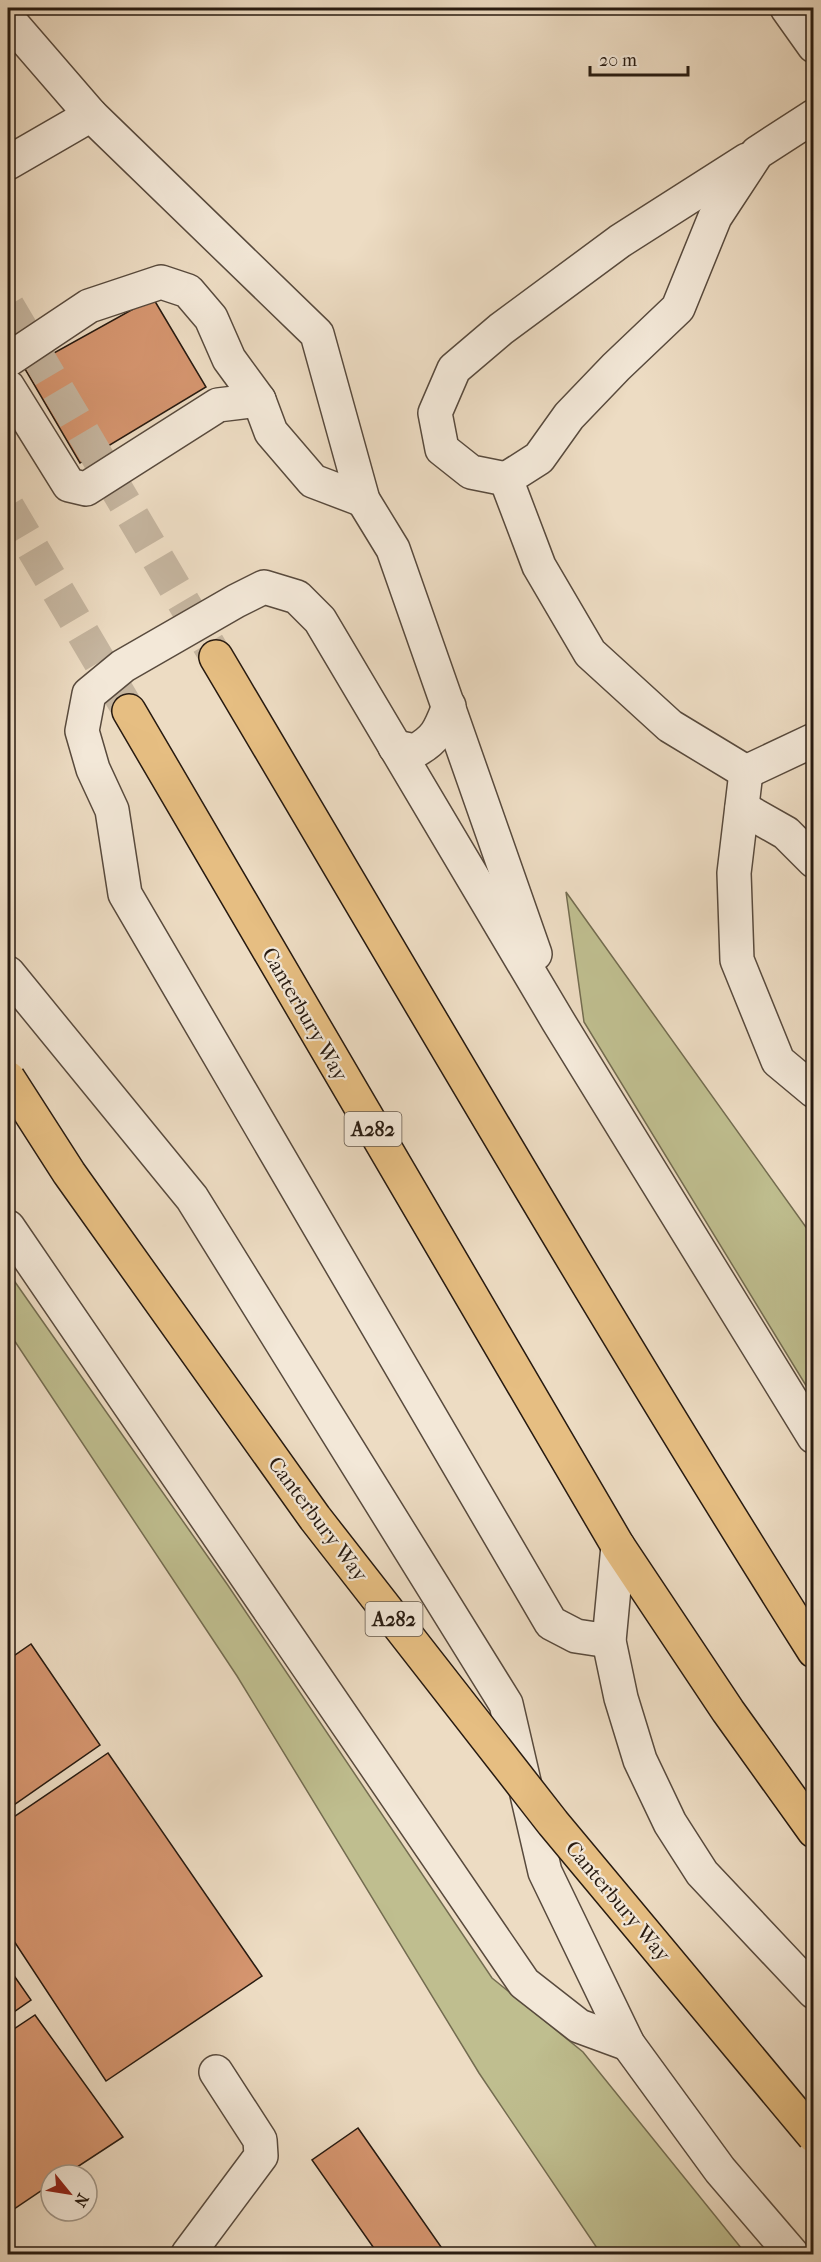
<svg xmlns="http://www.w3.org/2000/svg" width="821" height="2262" viewBox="0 0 821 2262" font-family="'IM FELL French Canon',serif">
<rect width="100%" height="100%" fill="#eddcc3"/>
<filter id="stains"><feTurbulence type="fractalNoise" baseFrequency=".00333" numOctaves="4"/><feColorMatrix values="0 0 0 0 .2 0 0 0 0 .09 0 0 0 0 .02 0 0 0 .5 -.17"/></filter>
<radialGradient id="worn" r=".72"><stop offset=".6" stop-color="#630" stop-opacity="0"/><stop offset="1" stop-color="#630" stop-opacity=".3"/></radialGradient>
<g fill="#bfbe8f" stroke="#736c50" stroke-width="1.5">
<polygon points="566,892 813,1237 813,1397 584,1022"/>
<polygon points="8,1272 227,1584 492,1978 583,2052 746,2254 601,2254 479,2073 237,1676 8,1331"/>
</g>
<g fill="#d5956f" stroke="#271a10" stroke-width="1.5">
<polygon points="153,298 206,387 80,463 25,369"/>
<polygon points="31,1644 100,1745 8,1809 8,1660"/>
<polygon points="108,1753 262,1976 106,2081 8,1932 8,1821"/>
<polygon points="8,1967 31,2000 8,2016"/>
<polygon points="35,2015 123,2137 65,2175 51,2175 51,2184 8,2213 8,2033"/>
<polygon points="358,2128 446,2254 378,2254 312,2160"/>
</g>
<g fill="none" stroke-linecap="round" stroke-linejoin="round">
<g stroke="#c5b59f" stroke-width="33" stroke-dasharray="33 16" stroke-linecap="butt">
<polyline points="8,306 216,657"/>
<polyline points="8,507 129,711"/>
</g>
<defs>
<g id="minor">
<polyline points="787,8 814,46"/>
<polyline points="8,19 91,115"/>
<polyline points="814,116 757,153 715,217 678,308 616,367 569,416 539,458 506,479 539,566 590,653 670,726 746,772 814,740"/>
<polyline points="8,163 91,115 317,334 363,500 393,549 535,954"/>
<polyline points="8,360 89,306 161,282 188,291 211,318 229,359 259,400 271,432 313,481 363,500"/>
<polyline points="8,387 69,485 86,489 218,405 259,400"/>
<polyline points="506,479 471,472 442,449 435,413 454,369 501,329 620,241 747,160"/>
<path d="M 395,747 L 415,751 C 437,739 440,729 449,706"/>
<polyline points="746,772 734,873 737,960 778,1061 814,1091"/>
<polyline points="742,808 786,833 814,861"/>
<polyline points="8,973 192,1198 506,1704 545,1872 628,2044 720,2170 792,2254"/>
<polyline points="8,1227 524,1983 579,2026 628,2044"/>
<polyline points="618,1546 609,1641 621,1698 640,1760 670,1823 702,1873 814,1992"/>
<polyline points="609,1641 576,1636 551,1623 125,894 112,810 93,769 82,731 89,694 123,666 236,601 264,587 297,597 320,620 558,1021 814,1437"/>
<polyline points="188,2254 261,2156 260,2140 216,2072"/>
</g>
<g id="highway">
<path d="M 216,657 C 413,989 607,1324 814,1651"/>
<polyline points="129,711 618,1546 728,1711 814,1831"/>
</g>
</defs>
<use href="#minor" stroke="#584a3d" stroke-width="36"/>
<use href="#highway" stroke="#271a10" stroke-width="36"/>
<use href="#minor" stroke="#f3e8d8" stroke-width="33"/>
<use href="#highway" stroke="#e6be82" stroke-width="33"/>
<defs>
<polyline id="highway-bridge" points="8,1078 69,1173 315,1518 553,1823 814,2136"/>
</defs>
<use href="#highway-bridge" stroke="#271a10" stroke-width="36" stroke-linecap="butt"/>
<use href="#highway-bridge" stroke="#e6be82" stroke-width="33"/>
</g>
<g text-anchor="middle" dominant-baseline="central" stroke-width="4.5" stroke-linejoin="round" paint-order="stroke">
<g fill="#f3e8d8" stroke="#64584c" stroke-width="1.5">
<rect x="344.5" y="1112" width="57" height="34" rx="4.5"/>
<rect x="365.5" y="1602" width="57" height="34" rx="4.5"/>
</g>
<g font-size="20" font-weight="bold" fill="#271a10">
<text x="373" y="1129">A282</text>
<text x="394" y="1619">A282</text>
</g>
<g font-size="21" fill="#271a10" stroke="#f3e8d8">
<text transform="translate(305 1014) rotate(60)">Canterbury Way</text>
<text transform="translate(318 1519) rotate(53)">Canterbury Way</text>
<text transform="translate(618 1901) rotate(50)">Canterbury Way</text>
</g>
</g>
<rect width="821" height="2262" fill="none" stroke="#eddcc3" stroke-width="30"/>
<rect x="9" y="9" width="803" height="2244" fill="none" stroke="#271a10" stroke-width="3"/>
<rect x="15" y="15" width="791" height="2232" fill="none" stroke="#271a10" stroke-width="1.5"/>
<g transform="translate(69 2193) rotate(120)"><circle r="28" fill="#f3e8d8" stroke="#a19688" stroke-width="1.5"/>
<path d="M0-4.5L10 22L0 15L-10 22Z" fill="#8f2418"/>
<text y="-9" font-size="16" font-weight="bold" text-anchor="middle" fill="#271a10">N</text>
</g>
<path d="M590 66v9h98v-9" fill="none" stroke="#271a10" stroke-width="3"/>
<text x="599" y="66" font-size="18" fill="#271a10" stroke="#f3e8d8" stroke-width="4.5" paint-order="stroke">20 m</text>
<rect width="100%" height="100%" filter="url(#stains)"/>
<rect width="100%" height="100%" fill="url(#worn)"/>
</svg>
